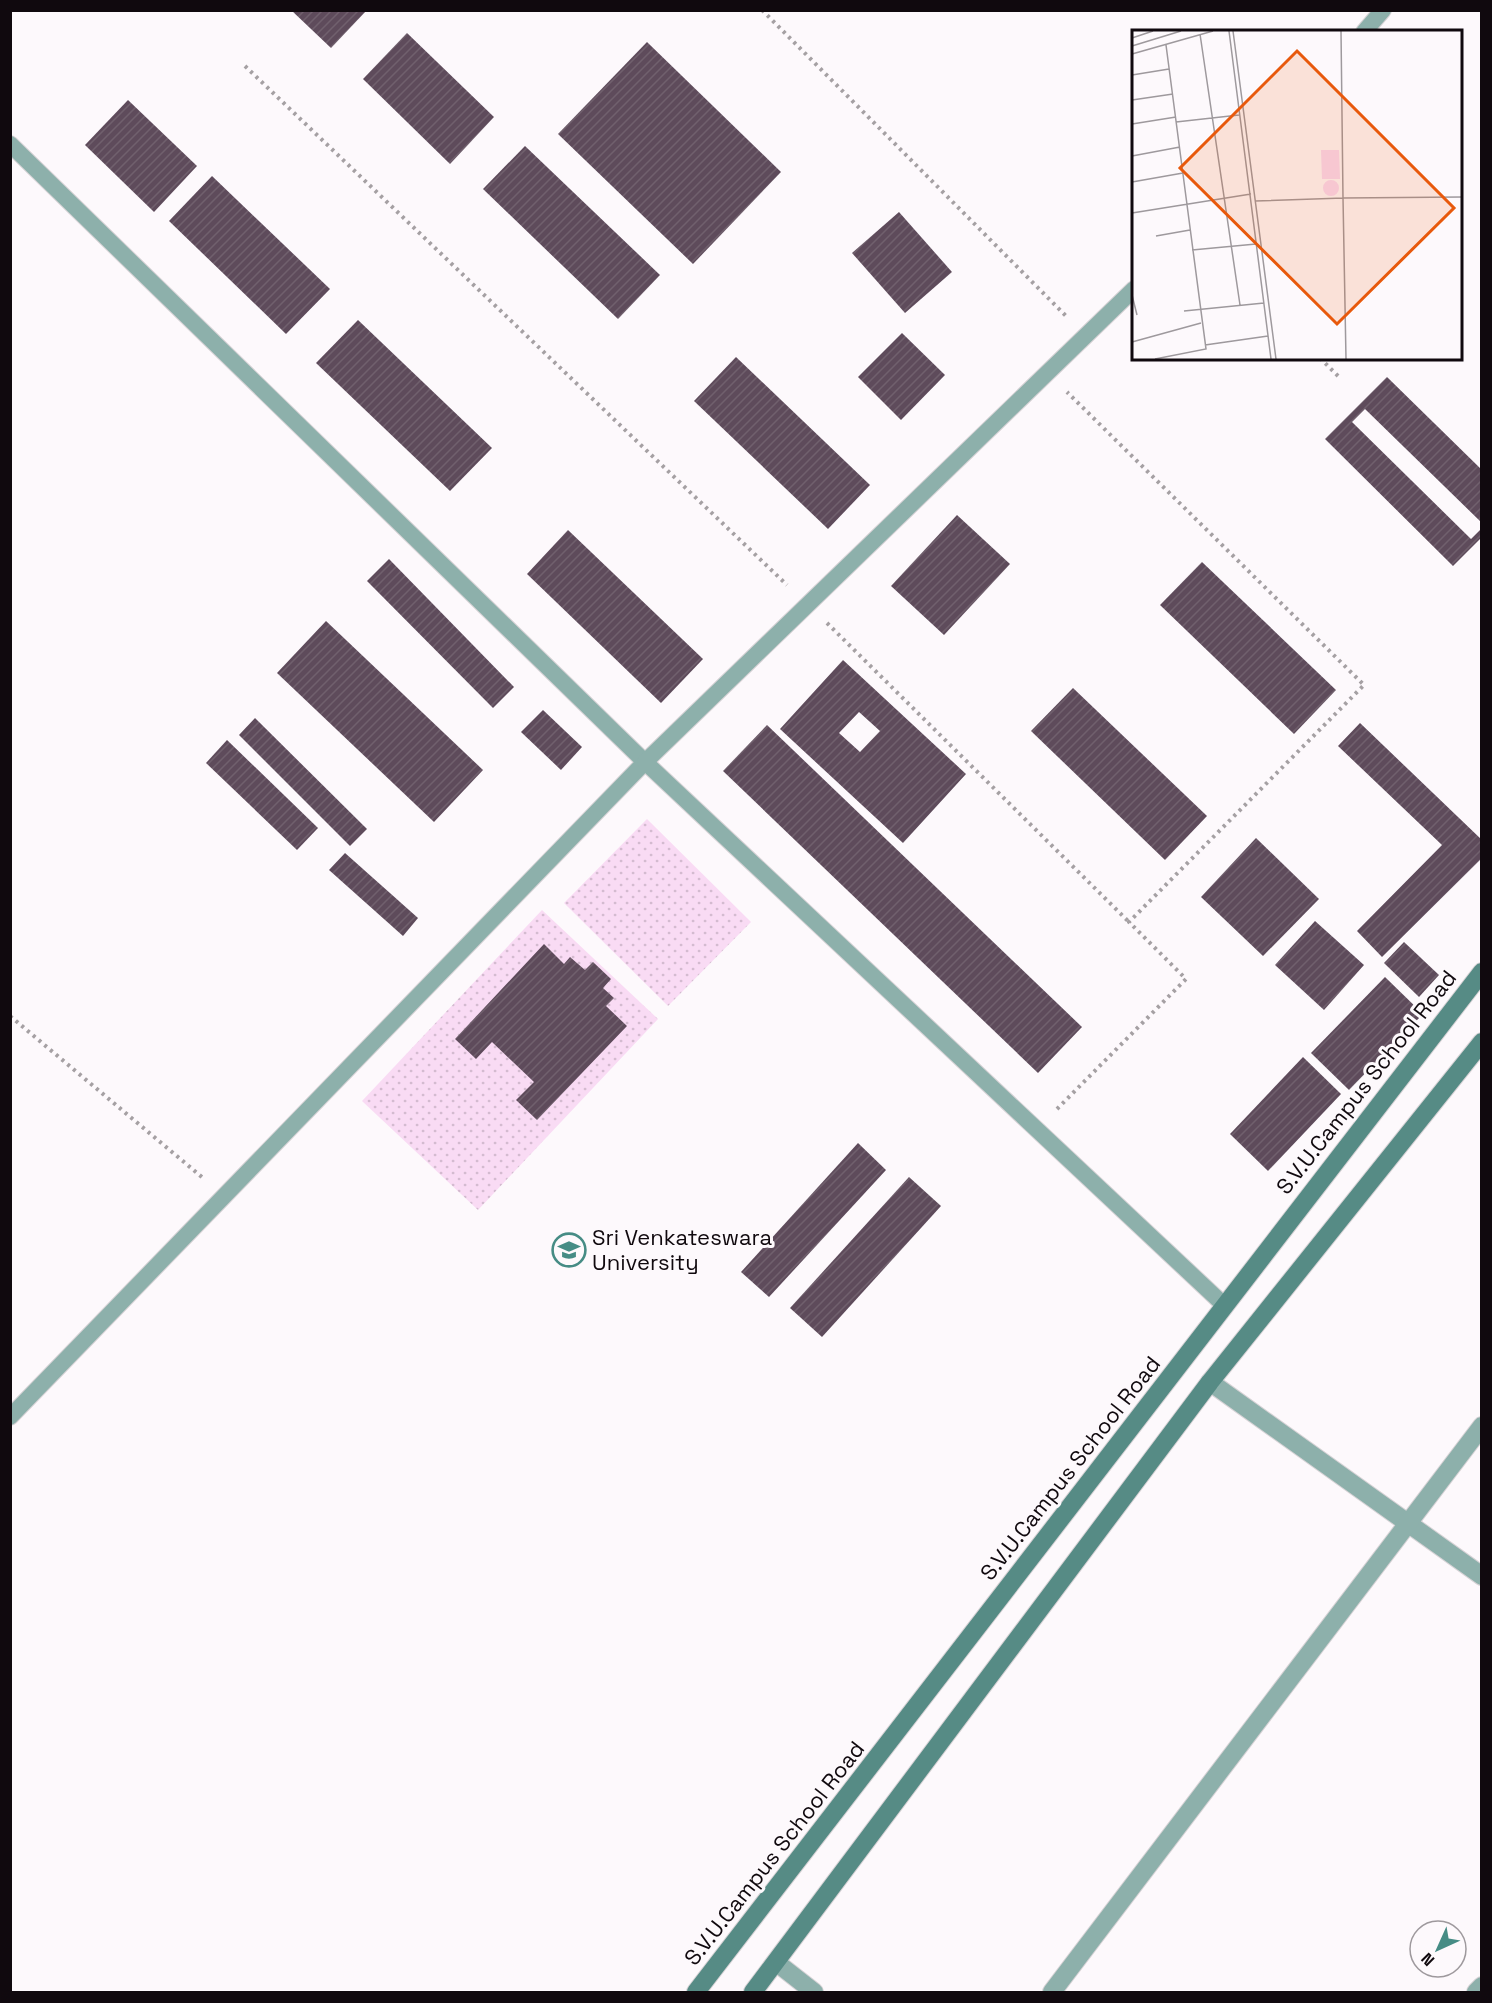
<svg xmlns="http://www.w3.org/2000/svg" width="1492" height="2003" viewBox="0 0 1492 2003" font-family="'Space Grotesk',sans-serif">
<defs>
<pattern id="grass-dots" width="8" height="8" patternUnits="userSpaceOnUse" patternTransform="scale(1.5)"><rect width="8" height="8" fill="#f9dbf4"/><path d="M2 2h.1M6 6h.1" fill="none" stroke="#d4bbd0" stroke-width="1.8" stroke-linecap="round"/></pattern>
<pattern id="building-hatch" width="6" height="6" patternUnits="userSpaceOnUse" patternTransform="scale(1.5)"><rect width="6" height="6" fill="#5e4b5b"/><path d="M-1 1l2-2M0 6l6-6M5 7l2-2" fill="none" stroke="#70606d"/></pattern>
</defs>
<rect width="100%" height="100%" fill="#fdf9fc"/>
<g fill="url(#grass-dots)">
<polygon points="647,819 751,922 668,1006 564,903"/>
<polygon points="542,910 658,1019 478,1210 362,1101"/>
</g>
<g fill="url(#building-hatch)" fill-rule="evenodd">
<polygon points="291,10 367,10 331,48"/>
<polygon points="407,33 494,117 450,164 363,79"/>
<polygon points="647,42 781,172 693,264 558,134"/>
<polygon points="128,100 197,166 154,212 85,145"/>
<polygon points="525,146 660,275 618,319 483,189"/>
<polygon points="212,176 330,289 286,334 169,221"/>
<polygon points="899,212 952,272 905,313 852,253"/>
<polygon points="358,320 492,448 450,491 316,363"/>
<polygon points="902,333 945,375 901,420 858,377"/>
<polygon points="736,357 870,485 828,529 694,401"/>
<polygon points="1387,377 1482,470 1482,523 1365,409 1352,422 1471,539 1482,528 1482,537 1453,566 1325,439"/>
<polygon points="957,515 1010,564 944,635 891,586"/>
<polygon points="568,530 703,659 661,703 527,574"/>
<polygon points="389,559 514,687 493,708 367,581"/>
<polygon points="1202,562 1336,690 1294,734 1160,605"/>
<polygon points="326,621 483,770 434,822 277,673"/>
<path d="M 843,660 L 966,774 L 903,843 L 780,729 ZM 859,712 L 880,731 L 860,752 L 839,733 Z"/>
<polygon points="1073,688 1207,816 1165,860 1031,731"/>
<polygon points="543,710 582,747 561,770 521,732"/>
<polygon points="255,718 367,829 350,846 239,735"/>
<polygon points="1360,723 1482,840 1482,858 1382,957 1357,931 1442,845 1338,746"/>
<polygon points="767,725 1082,1027 1038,1073 723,771"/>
<polygon points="227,740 318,828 297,850 206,763"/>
<polygon points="1256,838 1319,899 1263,956 1201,897"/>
<polygon points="345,853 418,918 403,936 329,870"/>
<polygon points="1315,921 1364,965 1324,1010 1275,965"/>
<polygon points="1404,942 1439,975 1419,997 1384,963"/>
<polygon points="544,944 564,964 570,957 585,970 593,962 611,979 603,988 614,998 606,1006 627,1026 537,1120 516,1100 534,1082 492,1042 476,1059 455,1039"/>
<polygon points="1385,977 1423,1014 1349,1090 1311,1053"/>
<polygon points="1303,1057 1341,1094 1268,1171 1230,1134"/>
<polygon points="858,1143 886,1170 769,1297 741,1272"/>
<polygon points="909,1177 941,1206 822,1337 790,1308"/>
</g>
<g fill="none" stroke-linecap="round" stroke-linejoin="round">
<defs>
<g id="lane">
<polyline points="1364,32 1383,10"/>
<polyline points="10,144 645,762 10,1417"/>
<polyline points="1134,289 645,762 1225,1306"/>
</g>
<g id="street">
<polyline points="1210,1382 1482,1576"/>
<polyline points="777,1963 814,1992"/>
<polyline points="1052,1992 1482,1426"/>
<polyline points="1476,1992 1482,1986"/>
</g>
<g id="secondary">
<polyline points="696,1992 1482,972"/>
<polyline points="753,1992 1210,1382 1482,1042"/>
</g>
</defs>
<use href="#lane" stroke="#d7d3d6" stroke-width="18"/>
<use href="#street" stroke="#d7d3d6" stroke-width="20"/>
<use href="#secondary" stroke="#d7d3d6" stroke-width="20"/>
<g stroke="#a5a0a3" stroke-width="4" stroke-dasharray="3 4.5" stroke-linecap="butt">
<polyline points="762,10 1066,316"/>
<polyline points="245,66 787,585"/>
<polyline points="1320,358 1340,378"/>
<polyline points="827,623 1129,922"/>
<polyline points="10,1016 203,1178"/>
<polyline points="1057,1109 1186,979 1129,922 1364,685 1067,392"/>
</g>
<use href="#lane" stroke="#8db0ab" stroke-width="16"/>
<use href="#street" stroke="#8db0ab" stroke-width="18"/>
<use href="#secondary" stroke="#568b85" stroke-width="18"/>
</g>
<defs>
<symbol id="university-ring" viewBox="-11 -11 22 22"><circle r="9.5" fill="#fdf9fc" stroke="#468c85" stroke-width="1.5"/><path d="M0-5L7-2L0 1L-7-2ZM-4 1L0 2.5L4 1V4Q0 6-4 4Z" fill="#468c85"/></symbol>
</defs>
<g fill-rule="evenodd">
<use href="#university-ring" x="550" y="1231" width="38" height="38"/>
</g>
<g text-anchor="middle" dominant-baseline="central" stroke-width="6" stroke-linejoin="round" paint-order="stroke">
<g font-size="22" fill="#10090e" stroke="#fdf9fc">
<text transform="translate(1366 1082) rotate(-52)">S.V.U.Campus School Road</text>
<text transform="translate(1070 1468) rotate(-52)">S.V.U.Campus School Road</text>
<text transform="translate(774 1853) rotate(-52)">S.V.U.Campus School Road</text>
</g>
<g font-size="22" fill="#10090e" stroke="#fdf9fc" text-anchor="start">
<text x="592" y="1237">Sri Venkateswara<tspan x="592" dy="25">University</tspan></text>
</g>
</g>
<g transform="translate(1132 30)">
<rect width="330" height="330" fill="#fdf9fc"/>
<path d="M 189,120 L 207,120 L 208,149 L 190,149 ZM191 158a8 8 0 1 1 16 0a8 8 0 1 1-16 0Z" fill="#f9dbf4"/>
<path fill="none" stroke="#9e999d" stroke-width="1.5" d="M 97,1 L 139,329M 101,1 L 144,329M 209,1 L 211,168 L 330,167M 68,4 L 108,275M 0,8 L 21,1M 0,16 L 49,1M 0,24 L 81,1M 0,45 L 37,39M 0,70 L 41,64M 44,92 L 107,85M 0,94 L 44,87M 0,126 L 48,117M 0,152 L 51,143M 123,171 L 211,168 L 214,329M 0,183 L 119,164M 24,206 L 58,200M 60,220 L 124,214M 0,265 L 5,285M 52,281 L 132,273M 0,312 L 69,293M 73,315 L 136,306M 23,329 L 74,319 L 34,15"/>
<path fill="#e8590c" fill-opacity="0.15" stroke="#e8590c" stroke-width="3" d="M 165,21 L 322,178 L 205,294 L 48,138 Z"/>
<rect width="330" height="330" fill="none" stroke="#10090e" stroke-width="3"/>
</g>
<rect width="1492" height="2003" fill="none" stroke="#10090e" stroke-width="24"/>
<g transform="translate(1438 1949) rotate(225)"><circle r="28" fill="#fdf9fc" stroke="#9e999d" stroke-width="1.5"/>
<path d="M0-4.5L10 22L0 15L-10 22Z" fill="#468c85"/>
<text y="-9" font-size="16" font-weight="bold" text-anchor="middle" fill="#10090e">N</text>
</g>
</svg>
